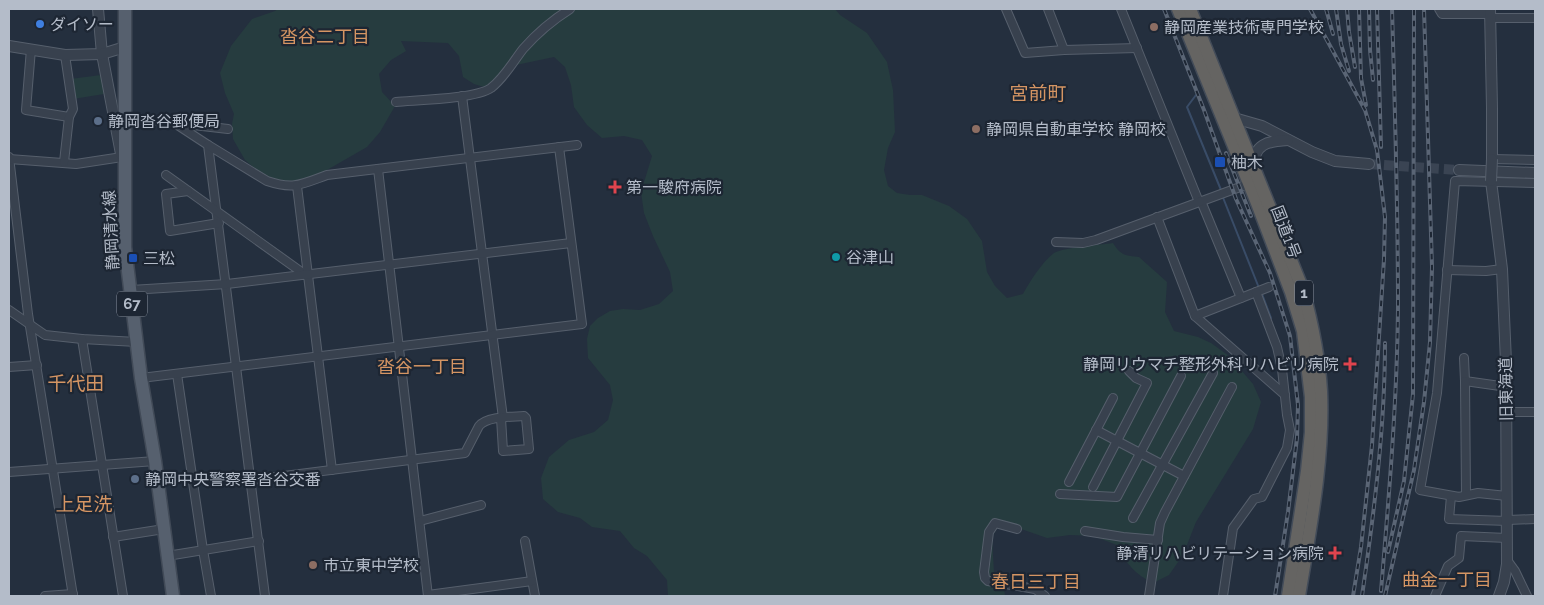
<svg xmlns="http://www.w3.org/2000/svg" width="1544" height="605" viewBox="0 0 1544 605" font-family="Raleway,'Noto Sans JP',sans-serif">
<rect width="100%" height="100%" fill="#242f3e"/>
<g fill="#263c3f">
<path d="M 278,9 L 835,9 L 840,15 L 867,33 L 887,62 L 893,90 L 895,132 L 888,148 L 884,170 L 888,186 L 897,193 L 910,195 L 922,195 L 949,206 L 967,219 L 982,241 L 987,272 L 995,286 L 1007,298 L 1023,294 C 1030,281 1043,261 1054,253 C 1065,247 1099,245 1113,243 C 1120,255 1126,256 1139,257 L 1167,282 L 1165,312 L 1174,331 L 1198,337 L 1211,343 L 1229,356 L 1253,384 L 1261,402 L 1253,429 L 1196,522 L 1183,555 L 1169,575 L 1153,583 C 1136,575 1125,563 1117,545 L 1093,536 L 1070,535 L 1047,538 L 1001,522 L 992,537 L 994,573 L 1003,581 L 1005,596 L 668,596 L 667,580 L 647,556 L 634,548 L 620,531 L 592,527 L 580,518 L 558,512 L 543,499 L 541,478 L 549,457 L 569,440 L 594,432 L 608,420 L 613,400 L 610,385 L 588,358 L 587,339 L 590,326 L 598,318 L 610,311 L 623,309 L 640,310 L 659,304 L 673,291 L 670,272 L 653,236 L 644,213 L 641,192 L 652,156 L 642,140 L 624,136 L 602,138 L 587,125 L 574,107 L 571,85 L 565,67 L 554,57 L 516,65 L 484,87 L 474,84 L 463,77 L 459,56 L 448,43 L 401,41 L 406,51 L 391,60 L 379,74 L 382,92 L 395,106 L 380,132 L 367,147 L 327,170 L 299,184 L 274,181 L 259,172 L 245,160 L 233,139 L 232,124 L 234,114 L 225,93 L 220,73 L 231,46 L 252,19 L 275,11 Z"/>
<polygon points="101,75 104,94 73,99 70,79"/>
</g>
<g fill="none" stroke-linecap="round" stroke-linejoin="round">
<g stroke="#394c67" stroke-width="2">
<polyline points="1196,95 1187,107 1221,190"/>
<polyline points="1222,195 1259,288"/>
<polyline points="1262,294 1271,318"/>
</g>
<polyline stroke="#3a4453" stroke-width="10" stroke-dasharray="10 5" stroke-linecap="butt" points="1369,164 1459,170"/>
<defs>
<g id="minor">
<polyline points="1006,9 1025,53 1064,50"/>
<polyline points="1048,9 1064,50 1137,48"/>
<polyline points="1121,9 1199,202"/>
<polyline points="1439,9 1442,14 1490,14"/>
<polyline points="1490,18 1535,18"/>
<polyline points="31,49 26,110 69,117"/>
<polyline points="462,96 503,418"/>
<path d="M 396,102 C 417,100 475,99 491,88 C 504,78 513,62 523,49 C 538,32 551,21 570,9"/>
<polyline points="125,117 228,129"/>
<polyline points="176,124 208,145 265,596"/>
<path d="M 208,145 L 267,181 C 294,190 302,184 327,175 L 577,145"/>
<polyline points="9,157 28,314 73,596"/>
<polyline points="9,159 76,164 122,157"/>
<polyline points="1492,159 1535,160"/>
<polyline points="64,162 69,117 73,109 65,55"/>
<polyline points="378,169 428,596"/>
<polyline points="166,175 307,276"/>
<polyline points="297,186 332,470"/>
<polyline points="188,191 166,194 170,231 219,223"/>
<polyline points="1201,201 1241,298"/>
<polyline points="1157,217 1195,316 1285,395"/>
<polyline points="1056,242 1083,243 1096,240 1251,183"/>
<polyline points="1447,270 1486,271 1502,269"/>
<polyline points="131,290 227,284 571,243"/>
<polyline points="9,310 45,335 82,339 137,342"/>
<polyline points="1195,316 1269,287"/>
<polyline points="82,339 123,596"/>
<polyline points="1464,358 1465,381 1507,387"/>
<polyline points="9,367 37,365"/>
<polyline points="177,374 203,550 211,596"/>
<polyline points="141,378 582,324 559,147"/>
<polyline points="1465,381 1466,495"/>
<polyline points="1507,412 1535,412"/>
<polyline points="1096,430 1184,476"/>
<polyline points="9,472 155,461"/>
<path d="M 252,480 L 465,453 L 479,426 C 487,416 511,417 524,416 L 526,418 L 529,449 L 503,451 L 501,418"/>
<polyline points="1069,482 1113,398"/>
<polyline points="1093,487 1147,383 1136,378 1129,371"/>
<polyline points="1060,494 1117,497 1181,376"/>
<polyline points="1451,496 1449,519 1508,521"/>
<polyline points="1507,496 1478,493 1459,497 1420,490 1437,393 1455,181 1535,183"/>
<polyline points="1133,518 1213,373"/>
<polyline points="1508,520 1535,519"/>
<polyline points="420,521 481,505"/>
<polyline points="1017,529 995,523 989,532 984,572 985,578 988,581 1035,589 1045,596"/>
<polyline points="1085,531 1123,537 1158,540"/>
<polyline points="113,537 164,529"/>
<polyline points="525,541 535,596"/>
<polyline points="167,556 259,541"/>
<polyline points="1507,560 1515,571 1527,596"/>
<polyline points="428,595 532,581"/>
<polyline points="45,596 73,594"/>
<polyline points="1149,596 1160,523 1165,512 1232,387"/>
<polyline points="1223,596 1233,528 1254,499 1262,497 1287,448 1290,430 1287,415 1282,369 1277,347 1256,292"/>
<polyline points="1435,596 1448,566 1459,558 1461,536 1507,538"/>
</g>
<g id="tertiary">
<polyline points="98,9 102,54 121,154"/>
<polyline points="1490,9 1492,108 1492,159"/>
<polyline points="9,46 65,55 102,54 125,47"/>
<polyline points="1231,115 1234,118 1262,126 1312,152 1335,161 1369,164"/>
<path d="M 1254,167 C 1253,144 1268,141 1288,140"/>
<polyline points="1459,170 1535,173"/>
<polyline points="1491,181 1502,269 1506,362 1507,564 1504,582 1499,596"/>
</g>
<polyline id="primary" points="125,9 125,247 141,378 155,461 173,596"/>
<g id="trunk">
<polyline points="1178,9 1257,203 1291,292 1303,331 1311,397 1311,432 1307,471 1288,596"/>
<path d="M 1190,9 L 1303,290 C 1312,323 1319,357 1321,391 C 1324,460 1310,529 1299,596"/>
</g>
</defs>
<use href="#minor" stroke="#565f6c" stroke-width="10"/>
<use href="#tertiary" stroke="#565f6c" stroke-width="12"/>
<use href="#primary" stroke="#414a57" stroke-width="15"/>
<use href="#trunk" stroke="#434c59" stroke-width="15"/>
<use href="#minor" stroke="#38414e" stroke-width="8"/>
<use href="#tertiary" stroke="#38414e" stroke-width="10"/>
<use href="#primary" stroke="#56606e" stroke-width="12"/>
<use href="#trunk" stroke="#656462" stroke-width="12"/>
<defs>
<g id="rail">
<polyline points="1164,9 1204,110 1236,199 1270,273 1290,336 1298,405 1297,438 1288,512 1275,596"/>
<polyline points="1310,9 1365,110 1377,150 1385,217 1384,259 1372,445 1361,547 1353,596"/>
<polyline points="1326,9 1333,34"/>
<polyline points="1336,9 1341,44 1349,71"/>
<polyline points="1347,9 1349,32 1355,67"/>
<polyline points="1359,9 1361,78 1366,105"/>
<polyline points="1369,9 1370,50 1373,80"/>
<polyline points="1377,9 1381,147"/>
<polyline points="1226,153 1251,216"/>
<polyline points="1388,552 1404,481 1413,394 1414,9"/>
<path d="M 1381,591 C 1389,496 1397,402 1398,308 C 1398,208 1395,108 1392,9"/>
<path d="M 1362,596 C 1374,513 1385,427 1385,343"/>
<polyline points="1385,596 1414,470 1424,402 1430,342 1432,267 1424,9"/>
</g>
</defs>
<use href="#rail" stroke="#5a6575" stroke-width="4"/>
<use href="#rail" stroke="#1d2633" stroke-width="2" stroke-dasharray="5.5" stroke-linecap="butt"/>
<defs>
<polyline id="tertiary-bridge" points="1491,181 1492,159"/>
</defs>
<use href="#tertiary-bridge" stroke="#565f6c" stroke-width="12" stroke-linecap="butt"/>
<use href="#tertiary-bridge" stroke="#38414e" stroke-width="10"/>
</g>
<circle fill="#3f7fe0" stroke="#1d2633" stroke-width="2" cx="40" cy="24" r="5"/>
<g fill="#8d6e63" stroke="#1d2633" stroke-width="2">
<circle cx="1154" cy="27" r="5"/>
<circle cx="976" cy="129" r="5"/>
<circle cx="313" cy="565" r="5"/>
</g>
<g fill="#5c6f8a" stroke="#1d2633" stroke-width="2">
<circle cx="98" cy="121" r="5"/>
<circle cx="135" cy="479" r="5"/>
</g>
<g fill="#1a4fb4" stroke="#1d2633" stroke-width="2">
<rect x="1214" y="156" width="12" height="12" rx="2.5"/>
<rect x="128" y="253" width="10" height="10" rx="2.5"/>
</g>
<g fill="#e0444e" stroke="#1d2633" stroke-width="2">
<path d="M612.5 179.5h5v5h5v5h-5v5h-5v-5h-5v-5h5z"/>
<path d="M1347.5 356.5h5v5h5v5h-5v5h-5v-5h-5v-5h5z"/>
<path d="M1332.5 545.5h5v5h5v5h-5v5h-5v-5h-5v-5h5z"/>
</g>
<circle fill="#0f9aa8" stroke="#1d2633" stroke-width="2" cx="836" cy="257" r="5"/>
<g text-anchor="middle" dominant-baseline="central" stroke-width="4.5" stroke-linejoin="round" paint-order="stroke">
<g fill="#1d2633" stroke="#878f9c" stroke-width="1">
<rect x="1295" y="280.5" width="18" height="25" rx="4"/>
<rect x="117" y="291.5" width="30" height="25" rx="4"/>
</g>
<g font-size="15" font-weight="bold" fill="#b4bcc9">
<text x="1304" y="293">1</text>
<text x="132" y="304">67</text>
</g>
<g font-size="16" fill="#b4bcc9" stroke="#1d2633" text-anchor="start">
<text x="50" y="24">ダイソー</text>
<text x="1164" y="27">静岡産業技術専門学校</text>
<text x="108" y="121">静岡沓谷郵便局</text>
<text x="986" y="129">静岡県自動車学校 静岡校</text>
<text x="1231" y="162">柚木</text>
<text x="626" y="187">第一駿府病院</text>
<text x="846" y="257">谷津山</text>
<text x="143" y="258">三松</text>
<text x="1339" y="364" text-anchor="end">静岡リウマチ整形外科リハビリ病院</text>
<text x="145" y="479">静岡中央警察署沓谷交番</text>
<text x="1324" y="553" text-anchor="end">静清リハビリテーション病院</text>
<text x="323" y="565">市立東中学校</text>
</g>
<g font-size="16" fill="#b4bcc9" stroke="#1d2633">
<text transform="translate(111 230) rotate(-93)">静岡清水線</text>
<text transform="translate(1286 232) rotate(69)">国道1号</text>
<text transform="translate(1506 389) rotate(-91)">旧東海道</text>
</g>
<g font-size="18" fill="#d59563" stroke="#1d2633">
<text x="325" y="36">沓谷二丁目</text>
<text x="422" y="366">沓谷一丁目</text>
<text x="1447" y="579">曲金一丁目</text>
<text x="1036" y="581">春日三丁目</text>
</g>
<g font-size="19" fill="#d59563" stroke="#1d2633">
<text x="1038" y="93">宮前町</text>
<text x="76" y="383">千代田</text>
<text x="84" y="504">上足洗</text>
</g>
</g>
<rect width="1544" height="605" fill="none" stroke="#b4bcc9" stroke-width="20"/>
</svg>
